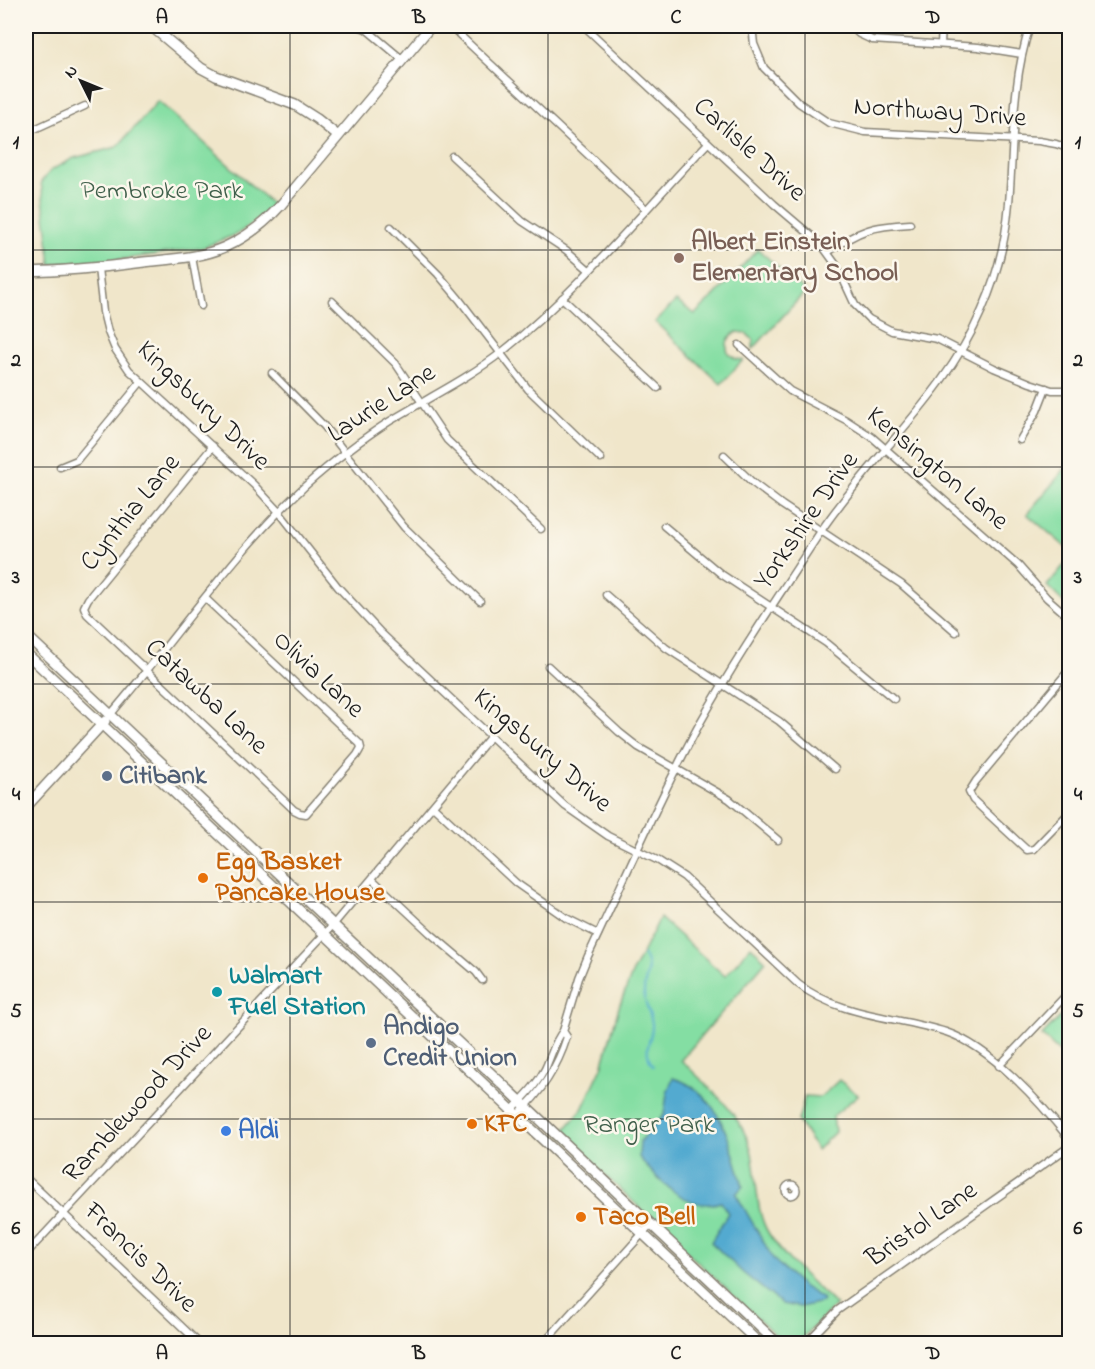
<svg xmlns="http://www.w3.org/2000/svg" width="1095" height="1369" viewBox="0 0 1095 1369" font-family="'Indie Flower',sans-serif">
<rect width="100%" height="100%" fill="#fbf7ec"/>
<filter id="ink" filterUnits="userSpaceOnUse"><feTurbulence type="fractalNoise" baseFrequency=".0167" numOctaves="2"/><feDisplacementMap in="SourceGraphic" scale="12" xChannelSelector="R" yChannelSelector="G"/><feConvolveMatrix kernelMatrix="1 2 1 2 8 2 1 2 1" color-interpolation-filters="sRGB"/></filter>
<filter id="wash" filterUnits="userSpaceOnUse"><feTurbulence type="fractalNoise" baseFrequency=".008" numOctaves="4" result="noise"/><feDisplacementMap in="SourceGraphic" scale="24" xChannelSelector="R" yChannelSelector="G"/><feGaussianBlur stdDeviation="1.35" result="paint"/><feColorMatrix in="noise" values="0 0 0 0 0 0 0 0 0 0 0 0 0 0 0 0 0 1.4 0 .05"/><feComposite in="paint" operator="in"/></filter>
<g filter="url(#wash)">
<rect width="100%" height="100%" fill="#f0e6ca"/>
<g fill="#84dea3" stroke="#507d60" stroke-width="1.5">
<polygon points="158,101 273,205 259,219 237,234 202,248 96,263 51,265 41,182 51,170 74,158 117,147"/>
<path d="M 758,249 L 805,292 L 753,349 L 753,340 L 746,333 L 737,332 C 728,336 725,343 728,353 L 736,359 L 743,360 L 721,384 L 655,322 L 676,301 L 695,314 L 712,298 Z"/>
<polygon points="1069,464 1070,550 1069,550 1027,514"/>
<polygon points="1069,559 1069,599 1065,604 1047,586"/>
<path d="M 660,918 L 725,976 L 751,946 L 766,961 L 681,1060 C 708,1087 740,1112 751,1149 C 758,1176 754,1210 769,1234 C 786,1261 813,1283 836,1305 L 797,1343 L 784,1343 L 561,1134 L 582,1109 L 602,1067 L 619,1007 L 633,971 Z"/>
<polygon points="1069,1007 1069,1061 1042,1036"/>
<polygon points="839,1080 858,1095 833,1116 835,1132 817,1150 798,1121 805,1096 821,1097"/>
</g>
<path fill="#53aad0" stroke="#386376" stroke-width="1.5" d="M 673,1078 C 720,1091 731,1146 743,1186 L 736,1194 L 774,1260 L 802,1286 L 823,1299 L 822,1302 L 800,1307 L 782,1304 L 743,1273 L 711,1242 L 728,1213 L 721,1202 C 689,1213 657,1180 639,1157 L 640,1141 L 664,1115 L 667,1093 Z"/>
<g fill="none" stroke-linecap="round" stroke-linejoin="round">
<path stroke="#53aad0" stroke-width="2" d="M 643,954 C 653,971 644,975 644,991 C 643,1003 651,1013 652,1024 C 653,1039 641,1049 653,1066"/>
</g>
</g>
<g filter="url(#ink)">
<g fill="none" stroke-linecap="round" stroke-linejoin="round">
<defs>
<g id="street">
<polyline points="358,26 366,29 403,60"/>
<polyline points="450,26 646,209"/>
<polyline points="584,26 774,204 821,244 837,266 855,305 869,319 892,331 937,339 994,368 1030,383 1052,390 1070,390"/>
<polyline points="752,26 754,44 764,68 799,103 829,123 865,132 1039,141 1056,144 1070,149"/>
<polyline points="850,26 859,34 872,40 978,47 1022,54"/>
<polyline points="941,44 942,26"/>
<polyline points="26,133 85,106"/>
<polyline points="452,156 522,221 566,250 589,270"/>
<polyline points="391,227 438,274 459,299 528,389 601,459"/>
<path d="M 828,252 C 859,230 872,226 910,224"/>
<polyline points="192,257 201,306"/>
<path d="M 98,268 L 103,312 L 108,332 L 115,349 L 129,370 L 254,485 L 279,512 L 338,587 L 381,633 L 565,806 L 608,836 L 659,861 L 684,877 L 798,984 C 841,1017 896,1016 946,1032 C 991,1047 1041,1103 1070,1140"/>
<polyline points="562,298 658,388"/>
<polyline points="332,301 396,364 447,440 541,529"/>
<polyline points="739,345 790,391 846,420 872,437 1018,565 1047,598 1070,618"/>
<polyline points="272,373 324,426 404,527 480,601"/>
<polyline points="1020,440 1037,411 1046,388"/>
<polyline points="724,455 753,483 782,505 901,584 956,632"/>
<polyline points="60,467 77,460 141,382"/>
<polyline points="664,526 721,574 826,643 894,699"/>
<polyline points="606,595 666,648 779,721 835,769"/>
<polyline points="206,599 360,744 361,748 357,755 306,814 300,813 294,810 87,614 84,607 88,599 213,446"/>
<polyline points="548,666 619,732 638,747 729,799 778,840"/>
<polyline points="1070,669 976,781 969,792 973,800 1027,850 1034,849 1070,812"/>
<path d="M 110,715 C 175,640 231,555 304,487 C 331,463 360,440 390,421 C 428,398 467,379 502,352 C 578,291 641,213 708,143"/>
<polyline points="433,806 516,883 566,918 598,934"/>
<polyline points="372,879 430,933 476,972 482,980"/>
<polyline points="999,1066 1070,991"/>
<path d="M 512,1110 C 524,1097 537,1085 545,1069 C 551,1057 554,1042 563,1031 L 579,978 L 588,956 C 625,878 659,798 700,723 C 737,657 780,594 821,531 C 872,455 946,395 982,310 C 997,276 1006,239 1009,203 C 1014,143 1011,83 1030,26"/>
<path d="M 517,1115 C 541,1093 557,1069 567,1037 L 563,1031"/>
<polyline points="26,1178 200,1344"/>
<circle cx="791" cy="1190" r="5.5"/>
<polyline points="26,1254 333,925 491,736"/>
<polyline points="543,1344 651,1224"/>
<polyline points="805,1344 838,1310 1070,1146"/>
</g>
<g id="secondary">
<polyline points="151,26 201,68 216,76 295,105 317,119 338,136"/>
<path d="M 26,272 C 66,271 105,267 144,262 C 172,259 200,258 225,247 C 247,237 264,224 280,206 L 431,26"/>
<polyline points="26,635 778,1344"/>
<polyline points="26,653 760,1344"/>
<polyline points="26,807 105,721"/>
</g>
</defs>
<use href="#street" stroke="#868173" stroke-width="9"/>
<use href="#secondary" stroke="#868173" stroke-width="12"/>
<use href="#street" stroke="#fff" stroke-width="6"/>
<use href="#secondary" stroke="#fff" stroke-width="9"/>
</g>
</g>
<path fill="none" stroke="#1c1c1c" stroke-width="1.5" stroke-opacity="0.55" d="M 290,26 L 290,1344M 548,26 L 548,1344M 805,26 L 805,1344M 26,250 L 1070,250M 26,467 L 1070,467M 26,684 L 1070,684M 26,902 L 1070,902M 26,1119 L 1070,1119"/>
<circle fill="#8d6e63" stroke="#fbf7ec" stroke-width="2" cx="679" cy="258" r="6"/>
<g fill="#5c6f8a" stroke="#fbf7ec" stroke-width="2">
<circle cx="107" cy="776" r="6"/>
<circle cx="371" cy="1043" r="6"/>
</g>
<g fill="#e8710a" stroke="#fbf7ec" stroke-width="2">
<circle cx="203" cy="878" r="6"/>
<circle cx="472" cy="1124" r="6"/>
<circle cx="581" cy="1217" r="6"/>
</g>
<circle fill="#0f9aa8" stroke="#fbf7ec" stroke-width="2" cx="217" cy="992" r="6"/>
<circle fill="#3f7fe0" stroke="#fbf7ec" stroke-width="2" cx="226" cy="1131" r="6"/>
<g text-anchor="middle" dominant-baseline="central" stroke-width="5" stroke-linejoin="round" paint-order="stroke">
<g font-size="27" fill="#1c1c1c" stroke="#fbf7ec">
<text transform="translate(940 113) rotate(4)">Northway Drive</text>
<text transform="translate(749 150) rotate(42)">Carlisle Drive</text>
<text transform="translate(382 404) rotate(-33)">Laurie Lane</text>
<text transform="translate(203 406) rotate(44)">Kingsbury Drive</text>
<text transform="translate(937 469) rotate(40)">Kensington Lane</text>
<text transform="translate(131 513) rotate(-51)">Cynthia Lane</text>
<text transform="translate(807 521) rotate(-55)">Yorkshire Drive</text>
<text transform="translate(318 675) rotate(43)">Olivia Lane</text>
<text transform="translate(206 697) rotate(43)">Catawba Lane</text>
<text transform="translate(542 751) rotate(41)">Kingsbury Drive</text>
<text transform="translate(138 1104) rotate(-47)">Ramblewood Drive</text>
<text transform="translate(922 1225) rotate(-35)">Bristol Lane</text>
<text transform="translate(140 1258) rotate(44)">Francis Drive</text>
</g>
<g font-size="27" fill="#40604b" stroke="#fbf7ec">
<text x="162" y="191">Pembroke Park</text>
<text x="649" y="1125">Ranger Park</text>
</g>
<g font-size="27" font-weight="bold" fill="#785e54" stroke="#fbf7ec" text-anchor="start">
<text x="691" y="242">Albert Einstein<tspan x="691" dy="31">Elementary School</tspan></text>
</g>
<g font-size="27" font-weight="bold" fill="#4e5e75" stroke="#fbf7ec" text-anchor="start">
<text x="119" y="776">Citibank</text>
<text x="383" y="1027">Andigo<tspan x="383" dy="31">Credit Union</tspan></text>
</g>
<g font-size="27" font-weight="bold" fill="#c56008" stroke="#fbf7ec" text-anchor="start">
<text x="215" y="862">Egg Basket<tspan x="215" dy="31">Pancake House</tspan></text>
<text x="484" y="1124">KFC</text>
<text x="593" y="1217">Taco Bell</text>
</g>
<g font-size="27" font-weight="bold" fill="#0d838f" stroke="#fbf7ec" text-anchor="start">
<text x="229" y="976">Walmart<tspan x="229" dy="31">Fuel Station</tspan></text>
</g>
<g font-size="27" font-weight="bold" fill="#366cbe" stroke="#fbf7ec" text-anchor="start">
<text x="238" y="1131">Aldi</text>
</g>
</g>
<rect width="1095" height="1369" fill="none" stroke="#fbf7ec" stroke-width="66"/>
<g transform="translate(81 81) rotate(313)" stroke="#fbf7ec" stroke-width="4.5" paint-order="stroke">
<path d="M0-4.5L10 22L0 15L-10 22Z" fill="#1c1c1c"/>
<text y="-9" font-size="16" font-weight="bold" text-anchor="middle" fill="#1c1c1c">N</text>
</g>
<rect x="33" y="33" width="1029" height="1303" fill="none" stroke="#1c1c1c" stroke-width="2"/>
<g font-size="20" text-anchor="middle" font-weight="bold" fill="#1c1c1c">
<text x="162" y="23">A</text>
<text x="419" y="23">B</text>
<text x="676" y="23">C</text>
<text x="933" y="23">D</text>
<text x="16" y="148">1</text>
<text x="1078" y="148">1</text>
<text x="16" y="366">2</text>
<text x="1078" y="366">2</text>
<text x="16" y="583">3</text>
<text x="1078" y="583">3</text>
<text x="16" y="800">4</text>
<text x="1078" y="800">4</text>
<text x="16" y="1017">5</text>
<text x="1078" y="1017">5</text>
<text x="16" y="1234">6</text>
<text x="1078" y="1234">6</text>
<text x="162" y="1359">A</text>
<text x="419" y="1359">B</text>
<text x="676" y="1359">C</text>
<text x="933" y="1359">D</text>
</g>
</svg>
